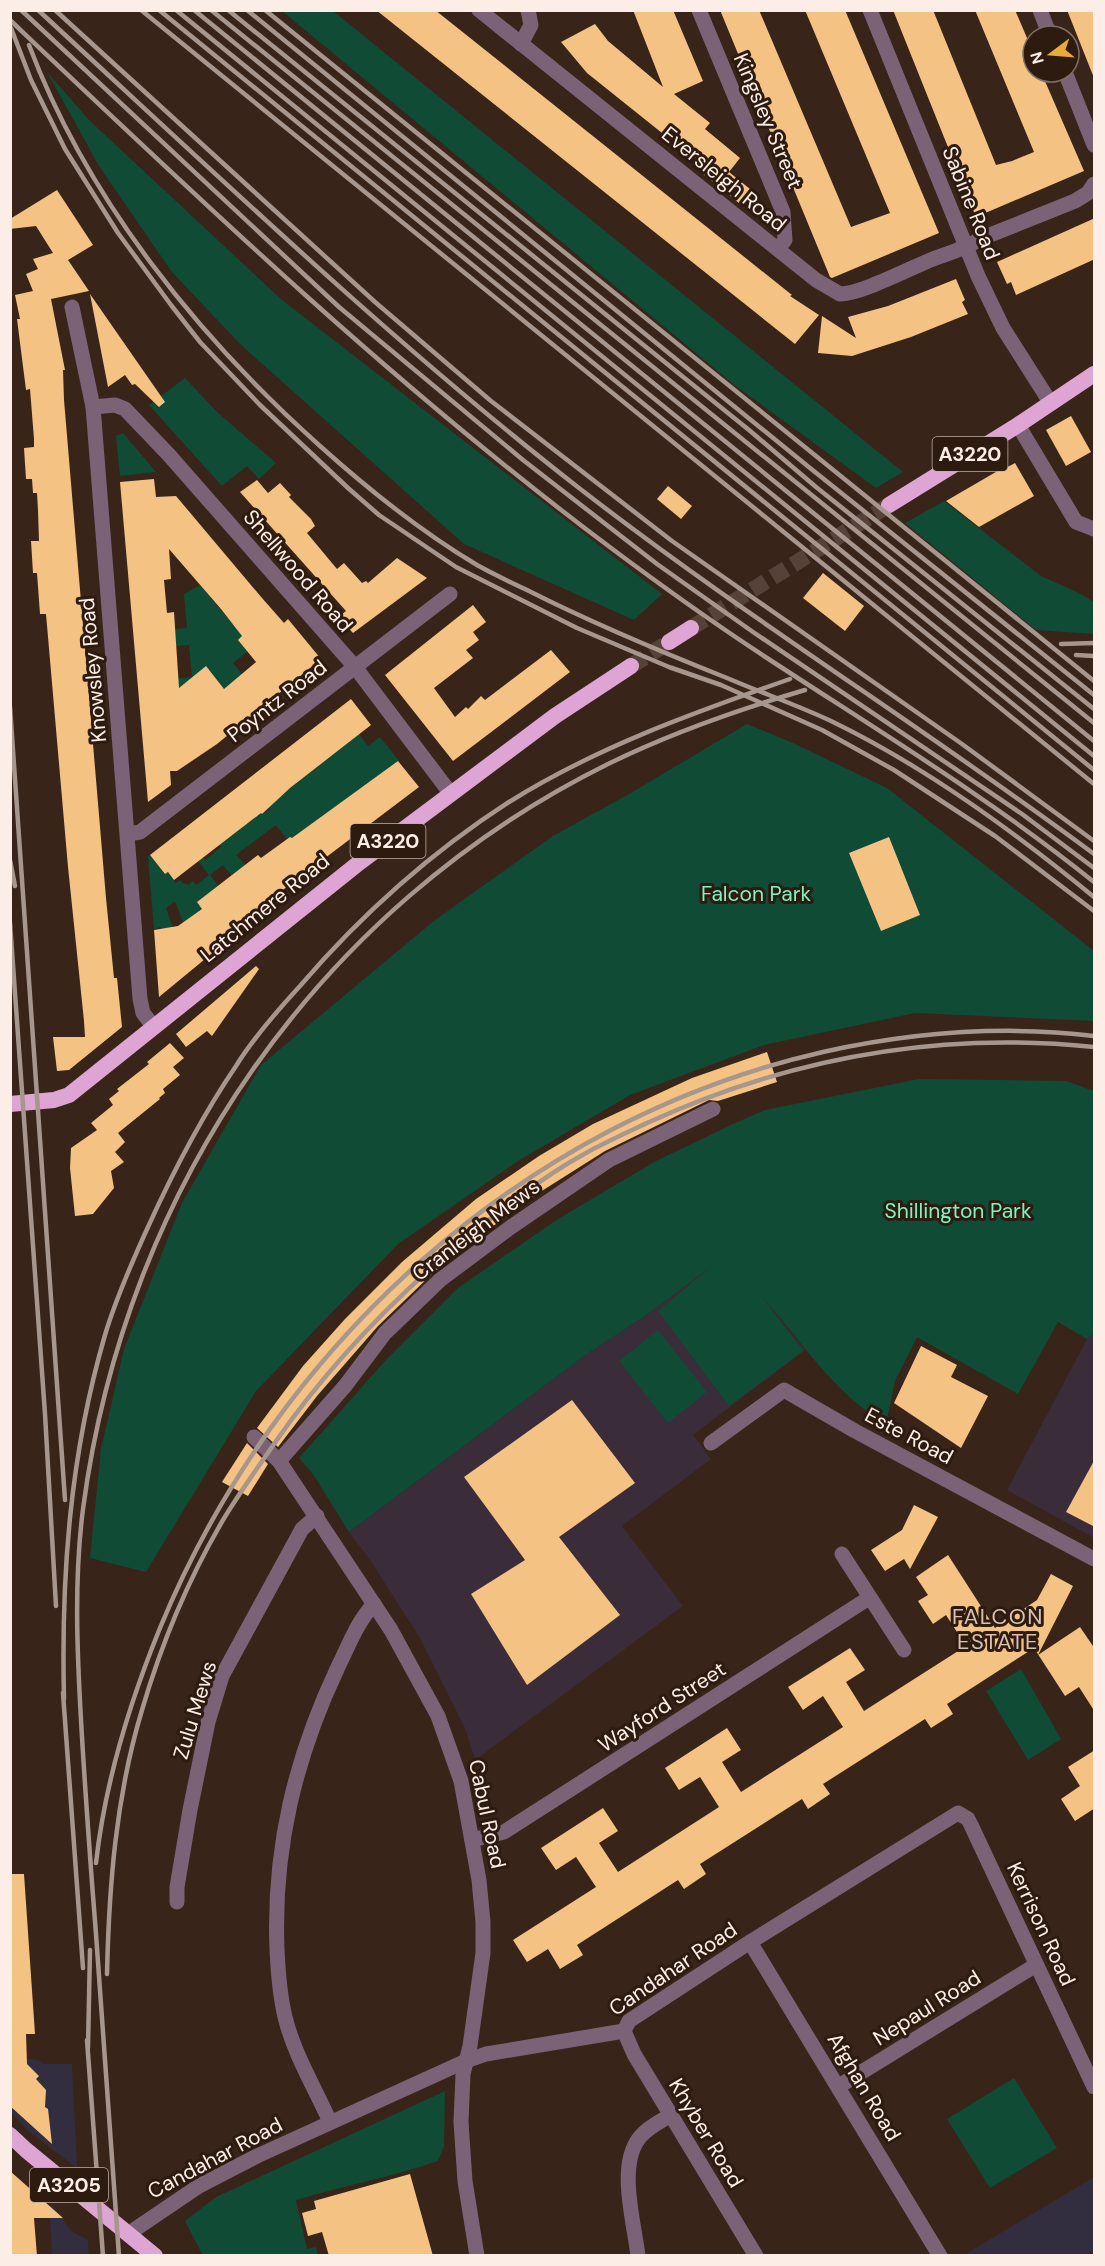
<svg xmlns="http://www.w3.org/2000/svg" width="1105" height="2266" viewBox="0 0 1105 2266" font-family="'DM Sans',sans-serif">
<rect width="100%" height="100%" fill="#392419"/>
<g fill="#322e3f">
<polygon points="11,2057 38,2060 43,2064 72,2064 77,2168 27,2130 11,2112"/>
<polygon points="10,2171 50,2207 53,2206 71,2231 88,2240 89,2255 52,2255 50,2218 34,2218 32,2204 11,2205"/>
<polygon points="1094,2177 1094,2250 1085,2255 964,2255"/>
</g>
<g fill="#3a2c39">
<polygon points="728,1253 805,1350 693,1435 711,1459 622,1526 683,1606 475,1760 465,1728 420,1638 370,1560 349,1532 587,1354 648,1314"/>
<polygon points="1094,1334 1094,1538 1007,1490 1087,1339"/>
</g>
<g fill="#104b36">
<polygon points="282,11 333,11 903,472 876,488 737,387"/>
<polygon points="47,72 89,120 282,300 662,594 634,620 464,544 240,344 172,272 99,166"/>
<polygon points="185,378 217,412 276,463 259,479 247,466 222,486 149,405"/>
<polygon points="123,433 156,472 120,476 116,436"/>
<polygon points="944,501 1041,576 1077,592 1094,602 1094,634 1036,630 905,523"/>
<polygon points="200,585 231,622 250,630 238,640 248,651 233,663 246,679 203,703 162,680 192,677 189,645 159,647 157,630 187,628 184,594"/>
<polygon points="747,724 793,743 887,788 1094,951 1094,1021 915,1013 764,1045 630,1095 518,1161 398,1244 256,1391 146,1572 90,1558 101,1449 124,1349 182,1203 261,1065 435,920 553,836 629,794"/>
<polygon points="354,727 368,746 380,737 399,761 293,841 290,837 287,839 276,825 236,855 245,865 237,882 223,865 210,875 222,891 209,917 189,923 186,920 183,922 175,901 166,908 180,947 166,928 162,929 160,927 154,929 148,857 150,855 165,874 168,872 176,883 180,880 184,884 186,883 188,885 193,881 196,885 209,875 191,852 196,849 205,860 221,847 213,836 260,812 263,814 270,809 267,805 297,783 293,776 303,778 349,742"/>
<path d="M 919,1079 L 1066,1081 L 1094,1091 L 1094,1334 L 1087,1339 L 1058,1322 L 1018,1394 L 917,1337 L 895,1381 L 886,1424 C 833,1393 802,1341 762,1297 L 803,1351 L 729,1406 L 658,1311 L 712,1266 L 648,1314 L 587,1354 L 349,1532 L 313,1474 L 299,1458 L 385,1361 L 458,1288 L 558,1219 L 656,1161 L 733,1124 L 765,1110 Z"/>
<polygon points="658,1330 707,1392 668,1423 619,1361"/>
<polygon points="1021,1669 1061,1739 1028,1760 986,1691"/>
<polygon points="1014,2078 1057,2148 990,2188 947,2119"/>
<path d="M 445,2091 L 444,2146 L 438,2161 C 391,2177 343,2186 296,2200 L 307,2249 L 316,2247 L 318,2255 L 201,2255 L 202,2254 L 185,2221 L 216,2197 Z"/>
</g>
<g fill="#f4c283" fill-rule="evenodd">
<polygon points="376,10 435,10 792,295 790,296 819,315 795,344"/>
<polygon points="633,10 673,10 703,81 674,94 710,123 705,129 740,158 729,172 750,189 739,203 703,174 707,169 587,73 561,42 595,24 608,41 663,87"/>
<polygon points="720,10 759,10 851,227 890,213 805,10 845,10 939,233 832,278 830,277"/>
<polygon points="893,10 933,10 996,165 1012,161 1034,152 975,10 1015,10 1033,52 1033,72 1041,72 1084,171 976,217"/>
<polygon points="1067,10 1095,10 1095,78 1094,78"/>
<polygon points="57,190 93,245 68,260 89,291 51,299 65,370 63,370 64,400 106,898 114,978 117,978 122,1027 69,1070 57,1071 53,1037 85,1037 84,1021 68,867 46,614 40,614 37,573 33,573 31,541 39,541 38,510 37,493 33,493 32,479 26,479 24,448 34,447 34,439 30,389 26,390 17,319 20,319 15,295 33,291 26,274 38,269 33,259 53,253 36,226 10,229 10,219"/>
<polygon points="1095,218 1095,259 1016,295 1011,282 1007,284 997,262"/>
<polygon points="956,279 965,300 962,302 968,314 911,337 852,356 818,353 822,316 856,338 848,317 888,306"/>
<polygon points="90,294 165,402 159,407 135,384 132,385 125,375 108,387"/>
<polygon points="1071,416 1091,452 1066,466 1046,430"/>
<polygon points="1015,463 1034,496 979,527 946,501 1001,469 1002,470"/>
<path d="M 154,479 L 156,497 L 176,496 L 262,598 L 284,623 L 288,619 L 321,659 L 217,744 L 177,771 L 170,771 L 171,785 L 148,802 L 120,482 ZM 169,549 L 221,609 L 242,636 L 238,640 L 256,662 L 224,689 L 206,666 L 179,688 L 174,612 L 167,613 L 164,580 L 171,579 Z"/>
<polygon points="257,480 268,493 280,483 291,495 289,497 311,519 315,526 307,533 337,569 344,563 362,583 366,581 368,583 397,558 427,578 353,633 338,617 346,611 240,492"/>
<polygon points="668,486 692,506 681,519 657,499"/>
<polygon points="823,573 864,606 845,631 803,598"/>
<polygon points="473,605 486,622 473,632 479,640 466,650 473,658 434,688 455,717 466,707 468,709 481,696 485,700 551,650 570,672 453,761 385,675"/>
<polygon points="351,699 371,725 290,788 262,814 261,813 174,880 168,872 165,874 150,855"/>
<polygon points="398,761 419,787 231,929 219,939 222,945 159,997 154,930 178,926 202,909 197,902 258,855 261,858 290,837 292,838"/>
<polygon points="889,837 920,915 881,931 849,853"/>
<polygon points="256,966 259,969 212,1036 207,1031 186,1047 176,1034"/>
<polygon points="170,1043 184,1058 173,1067 180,1075 163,1089 165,1093 159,1098 160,1099 118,1133 125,1142 115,1152 124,1162 111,1171 114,1188 93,1214 75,1216 70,1168 71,1148 97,1130 91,1123 113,1105 109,1099 119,1091 117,1089 149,1064 147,1062"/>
<polygon points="767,1052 777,1082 718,1101 709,1100 605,1151 537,1194 470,1243 434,1272 378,1326 317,1396 278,1447 257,1428 303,1366 345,1319 402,1262 476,1199 539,1156 593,1124 692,1078"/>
<polygon points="921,1346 957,1365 951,1377 988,1396 961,1448 894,1403"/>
<polygon points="572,1400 635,1483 559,1537 620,1615 527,1685 471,1594 525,1560 464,1477"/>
<polygon points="247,1443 268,1464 248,1496 222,1482"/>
<polygon points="1095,1459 1095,1527 1066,1512"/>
<polygon points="914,1505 938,1517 910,1569 904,1559 885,1571 871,1550 902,1530"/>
<polygon points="948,1555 995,1628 1037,1600 1051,1574 1073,1586 1038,1655 1080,1627 1095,1649 1095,1712 1079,1687 1065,1696 1034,1648 947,1704 953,1714 931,1728 925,1719 823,1784 830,1794 808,1809 802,1799 700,1864 706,1874 684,1889 678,1880 577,1945 583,1955 560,1969 548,1949 527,1962 513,1940 596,1887 576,1857 556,1870 541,1848 603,1808 618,1831 599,1843 618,1872 719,1807 700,1777 679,1790 665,1768 727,1728 741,1750 722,1762 741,1792 843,1727 823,1696 803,1710 788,1687 850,1648 865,1670 846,1682 864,1711 966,1646 946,1615 933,1624 918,1601 928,1595 916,1577"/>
<polygon points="1095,1750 1095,1808 1075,1821 1061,1799 1080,1786 1068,1767"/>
<polygon points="10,1874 24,1874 35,2034 26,2034 27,2064 39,2076 36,2079 46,2090 45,2107 48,2109 52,2144 10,2106"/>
<polygon points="10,2171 63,2218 34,2218 37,2256 10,2256"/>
<polygon points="410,2174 433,2256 329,2256 322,2232 308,2236 302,2213 316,2209 314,2201"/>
</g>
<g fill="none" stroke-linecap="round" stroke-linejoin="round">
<g stroke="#564238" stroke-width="16" stroke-dasharray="16 8" stroke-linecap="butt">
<polyline points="691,628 889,505"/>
<polyline points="631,666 669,642"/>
</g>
<g stroke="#7c6277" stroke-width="15">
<path d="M 479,10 L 816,280 L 840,294 C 861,294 910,268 933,259 C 949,253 965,249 980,239 L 1075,201 L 1088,193 L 1094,184"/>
<polyline points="699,10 783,212 785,240 778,249"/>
<polyline points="870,10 978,276 1003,328 1050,402"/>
<polyline points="1040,10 1050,36"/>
<polyline points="521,44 531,25 528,10"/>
<polyline points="1065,72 1094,145"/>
<polyline points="72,307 93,407 140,999 143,1013 154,1027"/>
<polyline points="93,407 115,405 125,409 169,455 355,667 451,794"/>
<polyline points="1018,425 1076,522 1094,529"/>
<polyline points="128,834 140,832 450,594"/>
<polyline points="254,1437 279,1461 391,1630 438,1716 461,1781 479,1880 483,1922 483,1953 470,2046 463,2074 461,2122 465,2181 477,2256"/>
<polyline points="711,1443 784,1390 855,1431 1094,1559"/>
<polyline points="279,1461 345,1386 385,1333 440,1280 511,1227 609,1160 713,1109"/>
<polyline points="842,1554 904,1650"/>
<polyline points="472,1840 504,1832 869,1598"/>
<polyline points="177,1902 177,1887 190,1810 208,1722 222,1676 302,1529 317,1516"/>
<polyline points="750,1942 940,2256"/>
<polyline points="624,2031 634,2054 756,2256"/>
<polyline points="839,2086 1036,1965"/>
<path d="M 330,2122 C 315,2088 294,2054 285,2017 C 280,1996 278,1972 277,1949 C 273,1849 295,1758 338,1667 C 349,1645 357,1622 374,1604"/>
<polyline points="128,2234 199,2186 257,2156 466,2061 486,2054 624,2031 629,2021 750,1942 958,1813 968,1819 971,1825 1094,2087"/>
<path d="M 638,2256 C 634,2221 617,2165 640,2137 C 648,2127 661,2121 671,2115"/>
</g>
<g stroke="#dea5d4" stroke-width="16">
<polyline points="889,505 1018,425 1094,374"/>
<polyline points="669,642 691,628"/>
<polyline points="10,1104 54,1100 69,1095 360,862 555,716 631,666"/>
<polyline points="10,2135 26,2150 155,2256"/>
</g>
<g stroke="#a7968d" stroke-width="4.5">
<polyline points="21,10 339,307 523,460 657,564 753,632 1022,814 1094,868"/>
<path d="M 38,10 C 215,173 389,340 579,488 C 745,617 925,728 1094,854"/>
<polyline points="55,10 375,302 491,401 672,541 962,744 1094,841"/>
<polyline points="141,10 1094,784"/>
<polyline points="159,10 1094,770"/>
<polyline points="176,10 1094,756"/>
<polyline points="194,10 1094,741"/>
<polyline points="211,10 1094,723"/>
<polyline points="228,10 749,430 816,487 1094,709"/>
<polyline points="247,10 810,468 1094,695"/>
<polyline points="265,10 1094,681"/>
<path d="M 10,20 C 202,202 395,386 607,545 C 659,584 712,622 767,658 C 877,730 991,799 1094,882"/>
<polyline points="11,28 31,80 65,149 118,233 171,305 200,342 260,405 348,488 379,515 456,567 577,628 669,667 721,685 822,730 894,770 995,836 1094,911"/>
<path d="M 29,45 C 87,199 198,337 320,446 C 369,490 420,531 477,565 C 493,574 510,582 527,590 C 592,623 659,651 727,678 C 762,693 797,705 831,721 C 926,767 1013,831 1094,897"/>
<polyline points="1061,644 1094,643"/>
<polyline points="1076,655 1094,656"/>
<polyline points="10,707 65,1500"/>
<polyline points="10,860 15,886"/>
<polyline points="10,923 45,1414 56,1606"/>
<polyline points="63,1693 83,1968"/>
<path d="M 64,1699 C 61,1575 70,1455 105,1335 C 116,1298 132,1262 148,1227 C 173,1172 202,1116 236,1066 C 254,1037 277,1011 300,986 C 361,915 430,853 509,802 C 597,747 693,713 790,679"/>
<path d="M 96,1863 C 105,1782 129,1704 160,1628 C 276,1346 523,1120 823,1052 C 913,1032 1003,1025 1094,1036"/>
<path d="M 107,1974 C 109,1885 116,1796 142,1710 C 161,1645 189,1578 223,1520 C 239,1493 257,1469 274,1444 C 333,1359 404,1287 485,1223 C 515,1199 545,1176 579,1157 C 601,1144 624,1134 647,1123 C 789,1058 939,1031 1094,1047"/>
<polyline points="87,2040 103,2256"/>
<polyline points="88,2048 90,1950"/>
<path d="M 119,2256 C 110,2131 102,2007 92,1883 C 88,1828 84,1774 81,1720 C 77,1650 74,1579 83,1509 C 125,1189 317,908 608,764 C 671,733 737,710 805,690"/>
</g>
</g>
<g text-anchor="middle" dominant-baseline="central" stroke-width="6" stroke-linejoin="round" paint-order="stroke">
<g fill="#2e1b10" stroke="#beafa6" stroke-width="1.5">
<rect x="932.5" y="437" width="75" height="34" rx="4.5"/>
<rect x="350.5" y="824" width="75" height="34" rx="4.5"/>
<rect x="30" y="2168" width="78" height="34" rx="4.5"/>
</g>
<g font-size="20" font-weight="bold" fill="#fceee7">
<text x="970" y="454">A3220</text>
<text x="388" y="841">A3220</text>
<text x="69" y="2185">A3205</text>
</g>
<g font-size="21" fill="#fceee7" stroke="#2e1b10">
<text transform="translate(768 121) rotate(67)">Kingsley Street</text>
<text transform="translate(724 179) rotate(39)">Eversleigh Road</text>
<text transform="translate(971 203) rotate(68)">Sabine Road</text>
<text transform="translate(298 571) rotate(49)">Shellwood Road</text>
<text transform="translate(93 670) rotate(-95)">Knowsley Road</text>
<text transform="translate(277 701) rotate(-38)">Poyntz Road</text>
<text transform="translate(265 908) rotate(-39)">Latchmere Road</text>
<text transform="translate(476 1230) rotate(-37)">Cranleigh Mews</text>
<text transform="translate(909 1436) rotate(28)">Este Road</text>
<text transform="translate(662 1707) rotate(-33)">Wayford Street</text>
<text transform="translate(195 1710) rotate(-73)">Zulu Mews</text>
<text transform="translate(487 1814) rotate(78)">Cabul Road</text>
<text transform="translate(1041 1924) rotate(65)">Kerrison Road</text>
<text transform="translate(673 1969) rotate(-34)">Candahar Road</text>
<text transform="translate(927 2008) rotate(-32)">Nepaul Road</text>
<text transform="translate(864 2087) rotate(59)">Afghan Road</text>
<text transform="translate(706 2133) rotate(59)">Khyber Road</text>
<text transform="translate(215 2158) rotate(-28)">Candahar Road</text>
</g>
<g font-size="21" fill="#7df3c3" stroke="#2e1b10">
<text x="756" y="894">Falcon Park</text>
<text x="958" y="1211">Shillington Park</text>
</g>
<g font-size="22" letter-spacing="1.5" fill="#dac0b2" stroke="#2e1b10">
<text x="998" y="1616">FALCON<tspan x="998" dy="25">ESTATE</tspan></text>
</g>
</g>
<rect width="1105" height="2266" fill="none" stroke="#fceee7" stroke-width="24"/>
<g transform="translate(1051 54) rotate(254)"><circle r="28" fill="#2e1b10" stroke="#806f66" stroke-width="1.5"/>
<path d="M0-4.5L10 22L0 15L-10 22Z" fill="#e8ab37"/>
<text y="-9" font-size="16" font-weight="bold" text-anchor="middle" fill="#fceee7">N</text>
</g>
</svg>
